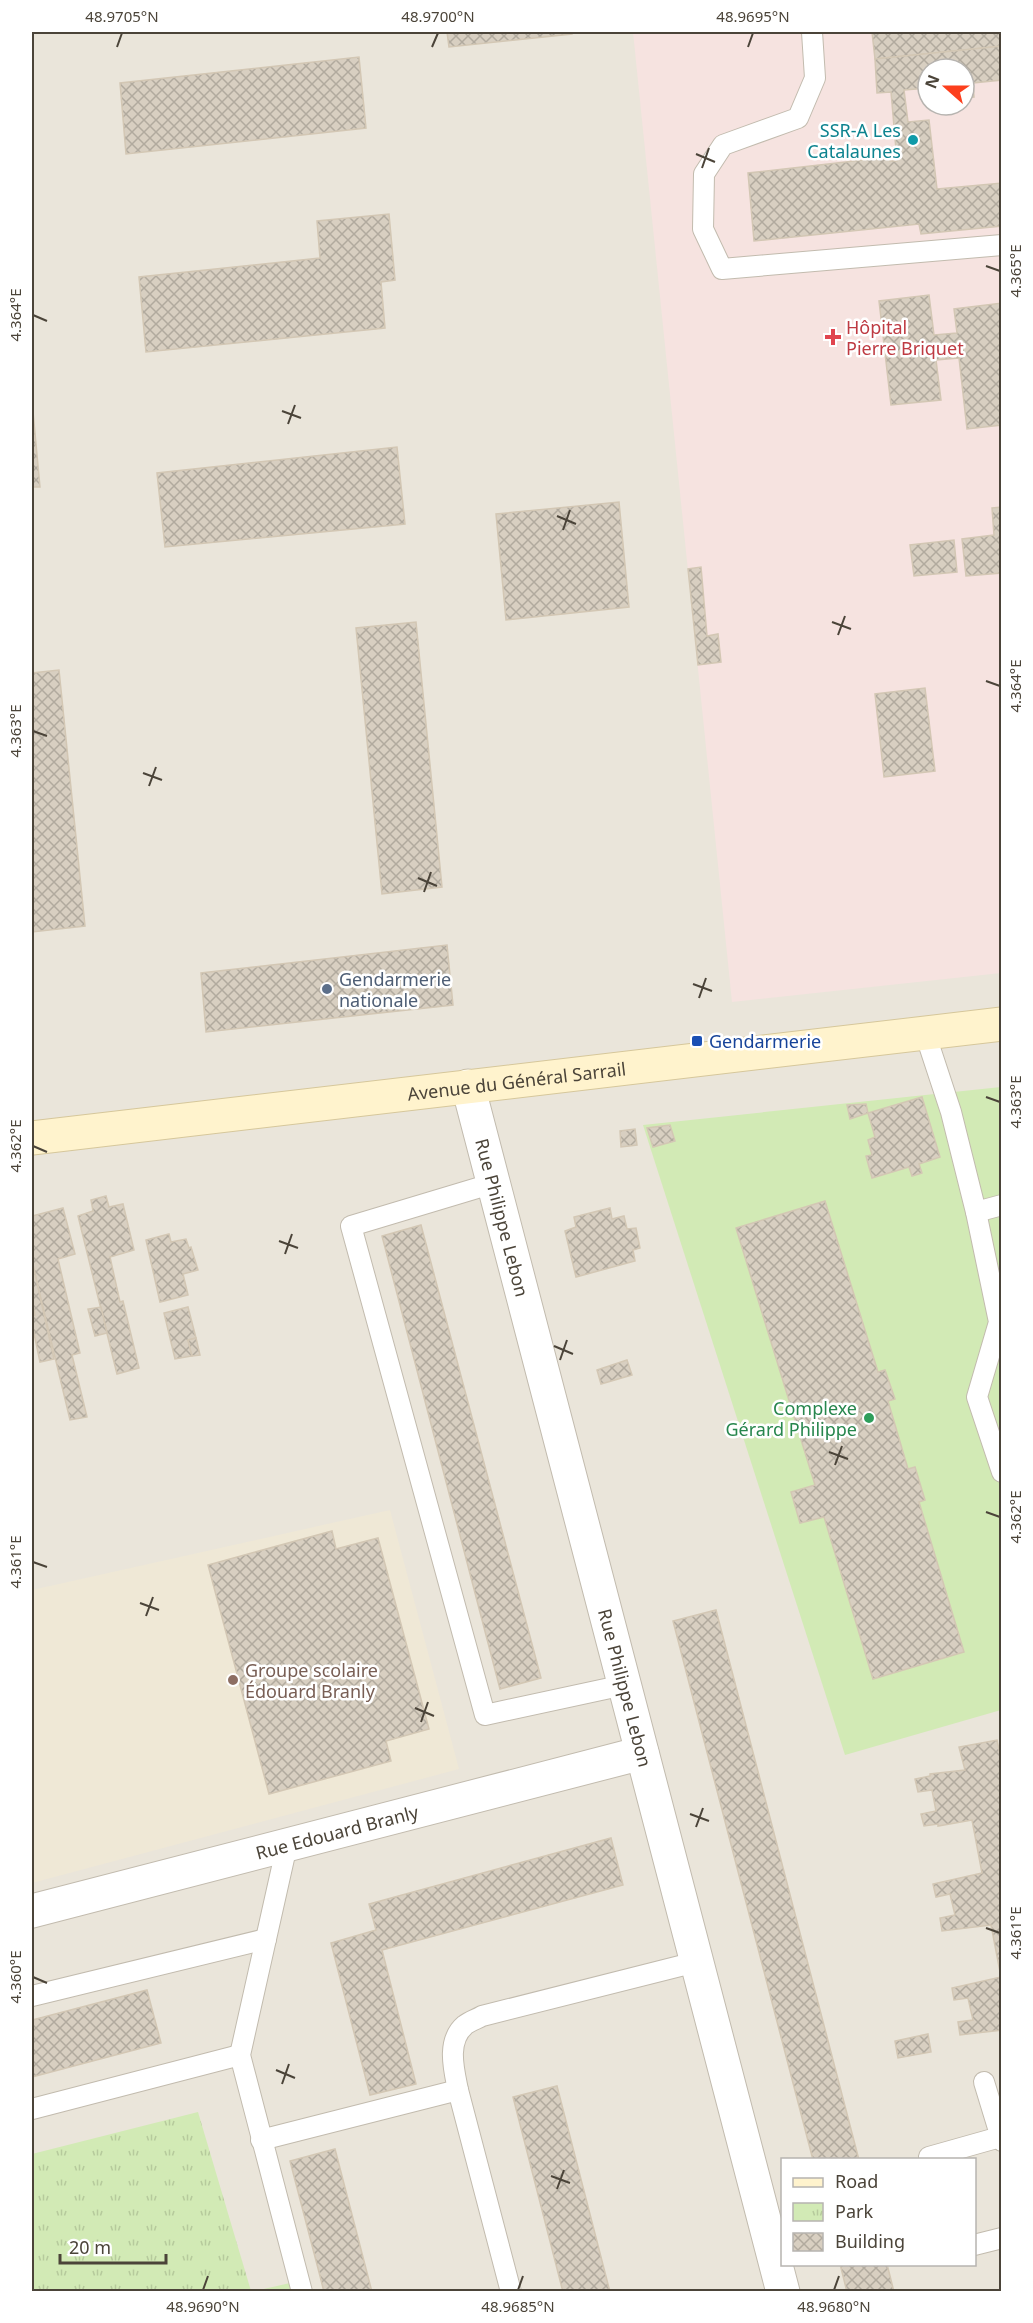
<svg xmlns="http://www.w3.org/2000/svg" width="1033" height="2323" viewBox="0 0 1033 2323" font-family="'Noto Sans',sans-serif">
<defs>
<pattern id="park-tufts" width="24" height="20" patternUnits="userSpaceOnUse" patternTransform="scale(1.5)"><rect width="24" height="20" fill="#d2eab5"/><path d="M3 7l-1-3M5 7V3M7 7l1-3M15 17l-1-3M17 17v-4M19 17l1-3" fill="none" stroke="#b6ca9c"/></pattern>
<pattern id="building-cross-hatch" width="8" height="8" patternUnits="userSpaceOnUse" patternTransform="scale(1.5)"><rect width="8" height="8" fill="#d8cfc1"/><path d="M0 0l8 8M0 8l8-8" fill="none" stroke="#b1aa9e"/></pattern>
</defs>
<rect width="100%" height="100%" fill="#f6f3ec"/>
<path fill="#eae5da" fill-rule="evenodd" d="M 32,32 L 1001,32 L 1001,2291 L 32,2291 ZM 928,69 L 964,69 L 964,105 L 928,105 ZM 782,2160 L 974,2160 L 974,2264 L 782,2264 Z"/>
<polygon fill="#efe8d6" points="390,1510 459,1769 32,1883 32,1590"/>
<path fill="#f6e3e0" fill-rule="evenodd" d="M 633,32 L 1001,32 L 1001,973 L 732,1002 ZM 928,69 L 964,69 L 964,105 L 928,105 Z"/>
<g fill="url(#park-tufts)">
<polygon points="198,2112 251,2291 32,2291 32,2154"/>
<polygon points="290,2283 292,2291 255,2291"/>
</g>
<polygon fill="#d2eab5" points="1001,1087 1001,1710 845,1755 643,1125"/>
<g fill="url(#building-cross-hatch)" stroke="#d3c7b4" stroke-width="1.5">
<polygon points="447,32 572,32 572,34 449,47"/>
<polygon points="872,32 1002,32 1002,46 875,59"/>
<polygon points="1002,46 1002,80 973,83 974,97 964,98 964,69 928,69 928,88 904,90 908,122 929,120 937,189 1002,183 1002,226 921,234 919,224 754,241 748,173 889,157 890,161 897,161 891,92 877,93 875,59"/>
<polygon points="359,57 366,128 126,154 120,83"/>
<polygon points="389,214 395,280 381,282 385,328 146,352 139,277 320,258 317,221"/>
<polygon points="929,295 934,335 957,333 954,309 1002,303 1002,425 967,429 959,358 936,360 941,400 891,405 879,301"/>
<polygon points="32,401 40,487 32,487"/>
<polygon points="397,447 405,524 165,547 157,473"/>
<polygon points="619,502 629,607 506,620 496,514"/>
<polygon points="1002,507 1002,573 966,576 962,539 994,535 992,508"/>
<polygon points="954,540 957,572 914,576 910,545"/>
<polygon points="701,567 707,636 718,634 721,662 698,665 688,569"/>
<polygon points="416,622 442,887 382,894 356,628"/>
<polygon points="59,670 85,926 32,932 32,673"/>
<polygon points="925,688 935,771 884,777 875,694"/>
<polygon points="447,945 453,1005 206,1032 201,973"/>
<polygon points="922,1097 940,1157 919,1164 922,1173 912,1176 909,1167 872,1178 866,1156 872,1155 868,1140 875,1137 868,1113"/>
<polygon points="866,1104 868,1113 850,1119 847,1105"/>
<polygon points="670,1125 675,1141 653,1147 647,1128"/>
<polygon points="635,1129 637,1145 621,1147 620,1131"/>
<polygon points="106,1196 109,1207 123,1204 134,1250 110,1257 120,1302 123,1301 139,1368 117,1374 78,1216 93,1211 91,1200"/>
<polygon points="825,1201 878,1372 885,1370 895,1399 888,1401 908,1469 915,1467 925,1500 919,1502 964,1652 873,1679 824,1517 800,1523 791,1492 815,1485 736,1228"/>
<polygon points="63,1208 75,1254 58,1259 80,1353 72,1355 87,1417 70,1420 32,1261 32,1216"/>
<polygon points="610,1208 612,1219 624,1216 627,1229 636,1228 640,1248 633,1250 635,1261 576,1277 565,1231 576,1227 574,1217"/>
<polygon points="421,1225 541,1678 500,1689 382,1236"/>
<polygon points="169,1234 171,1242 186,1239 189,1248 191,1247 198,1270 183,1274 188,1295 160,1302 146,1240"/>
<polygon points="32,1261 54,1359 40,1362 32,1324 32,1316 35,1315 32,1302"/>
<polygon points="101,1307 107,1333 95,1336 88,1309"/>
<polygon points="188,1307 196,1338 188,1340 192,1356 175,1359 164,1313"/>
<polygon points="196,1338 200,1355 192,1356 188,1340"/>
<polygon points="627,1360 632,1375 601,1384 597,1370"/>
<polygon points="332,1531 336,1549 378,1538 429,1729 386,1741 391,1761 269,1794 208,1565"/>
<polygon points="716,1610 859,2160 813,2160 701,1729 673,1621"/>
<polygon points="997,1740 1002,1764 1002,2030 960,2035 958,2022 973,2020 968,1998 954,2000 952,1988 1001,1977 991,1925 942,1931 940,1918 955,1915 950,1894 936,1897 933,1884 982,1873 972,1820 938,1826 938,1824 924,1826 921,1814 936,1811 932,1790 918,1792 915,1779 930,1776 930,1774 965,1770 959,1747"/>
<polygon points="611,1838 623,1885 382,1950 416,2084 370,2095 331,1943 376,1930 369,1904"/>
<polygon points="147,1990 161,2043 32,2077 32,2020"/>
<polygon points="928,2034 931,2052 898,2058 895,2041"/>
<polygon points="557,2086 610,2292 563,2292 513,2097"/>
<polygon points="335,2149 372,2292 324,2292 320,2276 290,2161"/>
<polygon points="840,2264 887,2264 894,2292 847,2292"/>
</g>
<g fill="none" stroke-linecap="round" stroke-linejoin="round">
<defs>
<g id="lane">
<polyline points="812,32 815,78 798,118 723,145 704,174 703,229 722,269 1002,245"/>
<polyline points="925,1033 951,1112 976,1212 999,1322 977,1397 1002,1472"/>
<polyline points="494,1183 351,1226 485,1715 624,1685"/>
<polyline points="976,1212 1002,1205"/>
<polyline points="287,1845 240,2055 302,2292"/>
<polyline points="32,1996 266,1939"/>
<polyline points="984,2082 1002,2141"/>
<polyline points="32,2109 240,2055"/>
<polyline points="261,2140 458,2090"/>
<polyline points="929,2157 1000,2137"/>
<polyline points="974,2245 1002,2238"/>
<path d="M 511,2292 L 458,2090 C 454,2070 446,2041 465,2025 C 470,2021 477,2019 482,2016 L 696,1962"/>
</g>
<g id="street">
<path id="s1" d="M 468,1086 L 783,2292"/>
<path id="s2" d="M 32,1911 L 642,1753"/>
</g>
<g id="secondary">
<path id="s3" d="M 32,1138 L 1002,1024"/>
</g>
</defs>
<use href="#lane" stroke="#c2bbae" stroke-width="22"/>
<use href="#street" stroke="#c2bbae" stroke-width="35"/>
<use href="#secondary" stroke="#d6c79b" stroke-width="35"/>
<use href="#lane" stroke="#fff" stroke-width="20"/>
<use href="#street" stroke="#fff" stroke-width="33"/>
<use href="#secondary" stroke="#fff3cd" stroke-width="33"/>
</g>
<path fill="none" stroke="#4b4439" stroke-width="2" d="M 117,47 L 122,33M 432,47 L 438,33M 748,47 L 753,33M 696,154 L 715,162M 702,168 L 709,148M 986,266 L 1000,271M 33,315 L 47,321M 282,411 L 301,418M 288,424 L 295,405M 557,516 L 576,524M 563,530 L 570,510M 832,622 L 851,629M 838,635 L 845,616M 986,681 L 1000,686M 33,731 L 47,736M 143,773 L 162,780M 149,786 L 156,767M 418,878 L 437,886M 424,892 L 431,872M 693,984 L 712,991M 699,998 L 706,978M 986,1097 L 1000,1102M 33,1146 L 47,1152M 279,1241 L 298,1248M 285,1254 L 292,1234M 554,1346 L 573,1354M 560,1360 L 567,1340M 829,1452 L 848,1459M 835,1465 L 842,1446M 986,1512 L 1000,1517M 33,1562 L 47,1567M 140,1603 L 159,1610M 146,1616 L 153,1597M 415,1708 L 434,1716M 421,1722 L 428,1702M 690,1814 L 709,1821M 696,1827 L 703,1808M 986,1928 L 1000,1933M 33,1977 L 47,1983M 276,2070 L 295,2078M 282,2084 L 289,2064M 551,2176 L 570,2183M 557,2189 L 564,2170M 203,2290 L 208,2276M 518,2290 L 523,2276M 834,2290 L 839,2276"/>
<circle fill="#0f9aa8" stroke="#fff" stroke-width="2" cx="913" cy="140" r="6"/>
<path fill="#e0444e" stroke="#fff" stroke-width="2" d="M830 328h6v6h6v6h-6v6h-6v-6h-6v-6h6z"/>
<circle fill="#5c6f8a" stroke="#fff" stroke-width="2" cx="327" cy="989" r="6"/>
<rect fill="#1a4fb4" stroke="#fff" stroke-width="2" x="691" y="1035" width="12" height="12" rx="3"/>
<circle fill="#2e9e5b" stroke="#fff" stroke-width="2" cx="869" cy="1418" r="6"/>
<circle fill="#8d6e63" stroke="#fff" stroke-width="2" cx="233" cy="1680" r="6"/>
<g text-anchor="middle" dominant-baseline="central" stroke-width="5" stroke-linejoin="round" paint-order="stroke">
<g font-size="18" fill="#0d838f" stroke="#fff" text-anchor="end">
<text x="901" y="130">SSR-A Les<tspan x="901" dy="21">Catalaunes</tspan></text>
</g>
<g font-size="18" fill="#be3a42" stroke="#fff" text-anchor="start">
<text x="846" y="327">Hôpital<tspan x="846" dy="21">Pierre Briquet</tspan></text>
</g>
<g font-size="18" fill="#4e5e75" stroke="#fff" text-anchor="start">
<text x="339" y="979">Gendarmerie<tspan x="339" dy="21">nationale</tspan></text>
</g>
<g font-size="18" fill="#164399" stroke="#fff" text-anchor="start">
<text x="709" y="1041">Gendarmerie</text>
</g>
<g font-size="18" fill="#4b4439" stroke="#fff">
<text stroke="none"><textPath href="#s3" startOffset="488">Avenue du Général Sarrail</textPath></text>
<text stroke="none"><textPath href="#s1" startOffset="136">Rue Philippe Lebon</textPath></text>
<text stroke="none"><textPath href="#s1" startOffset="622">Rue Philippe Lebon</textPath></text>
<text stroke="none"><textPath href="#s2" startOffset="315">Rue Edouard Branly</textPath></text>
</g>
<g font-size="18" fill="#27864d" stroke="#fff" text-anchor="end">
<text x="857" y="1408">Complexe<tspan x="857" dy="21">Gérard Philippe</tspan></text>
</g>
<g font-size="18" fill="#785e54" stroke="#fff" text-anchor="start">
<text x="245" y="1670">Groupe scolaire<tspan x="245" dy="21">Édouard Branly</tspan></text>
</g>
</g>
<rect width="1033" height="2323" fill="none" stroke="#ffffff" stroke-width="66"/>
<rect x="781" y="2158" width="195" height="108" fill="#ffffff" stroke="#b7b4b0" stroke-width="1.5"/>
<rect x="793" y="2178" width="30" height="9" fill="#fff3cd" stroke="#b7b4b0" stroke-width="1.5"/>
<text x="835" y="2188" font-size="18" fill="#4b4439">Road</text>
<rect x="793" y="2203" width="30" height="18" fill="url(#park-tufts)" stroke="#b7b4b0" stroke-width="1.5"/>
<text x="835" y="2218" font-size="18" fill="#4b4439">Park</text>
<rect x="793" y="2233" width="30" height="18" fill="url(#building-cross-hatch)" stroke="#b7b4b0" stroke-width="1.5"/>
<text x="835" y="2248" font-size="18" fill="#4b4439">Building</text>
<g transform="translate(946 87) rotate(291)"><circle r="28" fill="#ffffff" stroke="#b7b4b0" stroke-width="1.5"/>
<path d="M0-4.5L10 22L0 15L-10 22Z" fill="#fc3f1d"/>
<text y="-9" font-size="16" font-weight="bold" text-anchor="middle" fill="#4b4439">N</text>
</g>
<path d="M60 2254v9h106v-9" fill="none" stroke="#4b4439" stroke-width="3"/>
<text x="69" y="2254" font-size="18" fill="#4b4439" stroke="#ffffff" stroke-width="4.5" paint-order="stroke">20 m</text>
<rect x="33" y="33" width="967" height="2257" fill="none" stroke="#4b4439" stroke-width="2"/>
<g font-size="15" text-anchor="middle" fill="#4b4439">
<text x="122" y="22">48.9705°N</text>
<text x="438" y="22">48.9700°N</text>
<text x="753" y="22">48.9695°N</text>
<text transform="translate(1016 271) rotate(-90)" y="5">4.365°E</text>
<text transform="translate(16 315) rotate(-90)" y="5">4.364°E</text>
<text transform="translate(1016 686) rotate(-90)" y="5">4.364°E</text>
<text transform="translate(16 731) rotate(-90)" y="5">4.363°E</text>
<text transform="translate(1016 1102) rotate(-90)" y="5">4.363°E</text>
<text transform="translate(16 1146) rotate(-90)" y="5">4.362°E</text>
<text transform="translate(1016 1517) rotate(-90)" y="5">4.362°E</text>
<text transform="translate(16 1562) rotate(-90)" y="5">4.361°E</text>
<text transform="translate(1016 1933) rotate(-90)" y="5">4.361°E</text>
<text transform="translate(16 1977) rotate(-90)" y="5">4.360°E</text>
<text x="203" y="2312">48.9690°N</text>
<text x="518" y="2312">48.9685°N</text>
<text x="834" y="2312">48.9680°N</text>
</g>
</svg>
